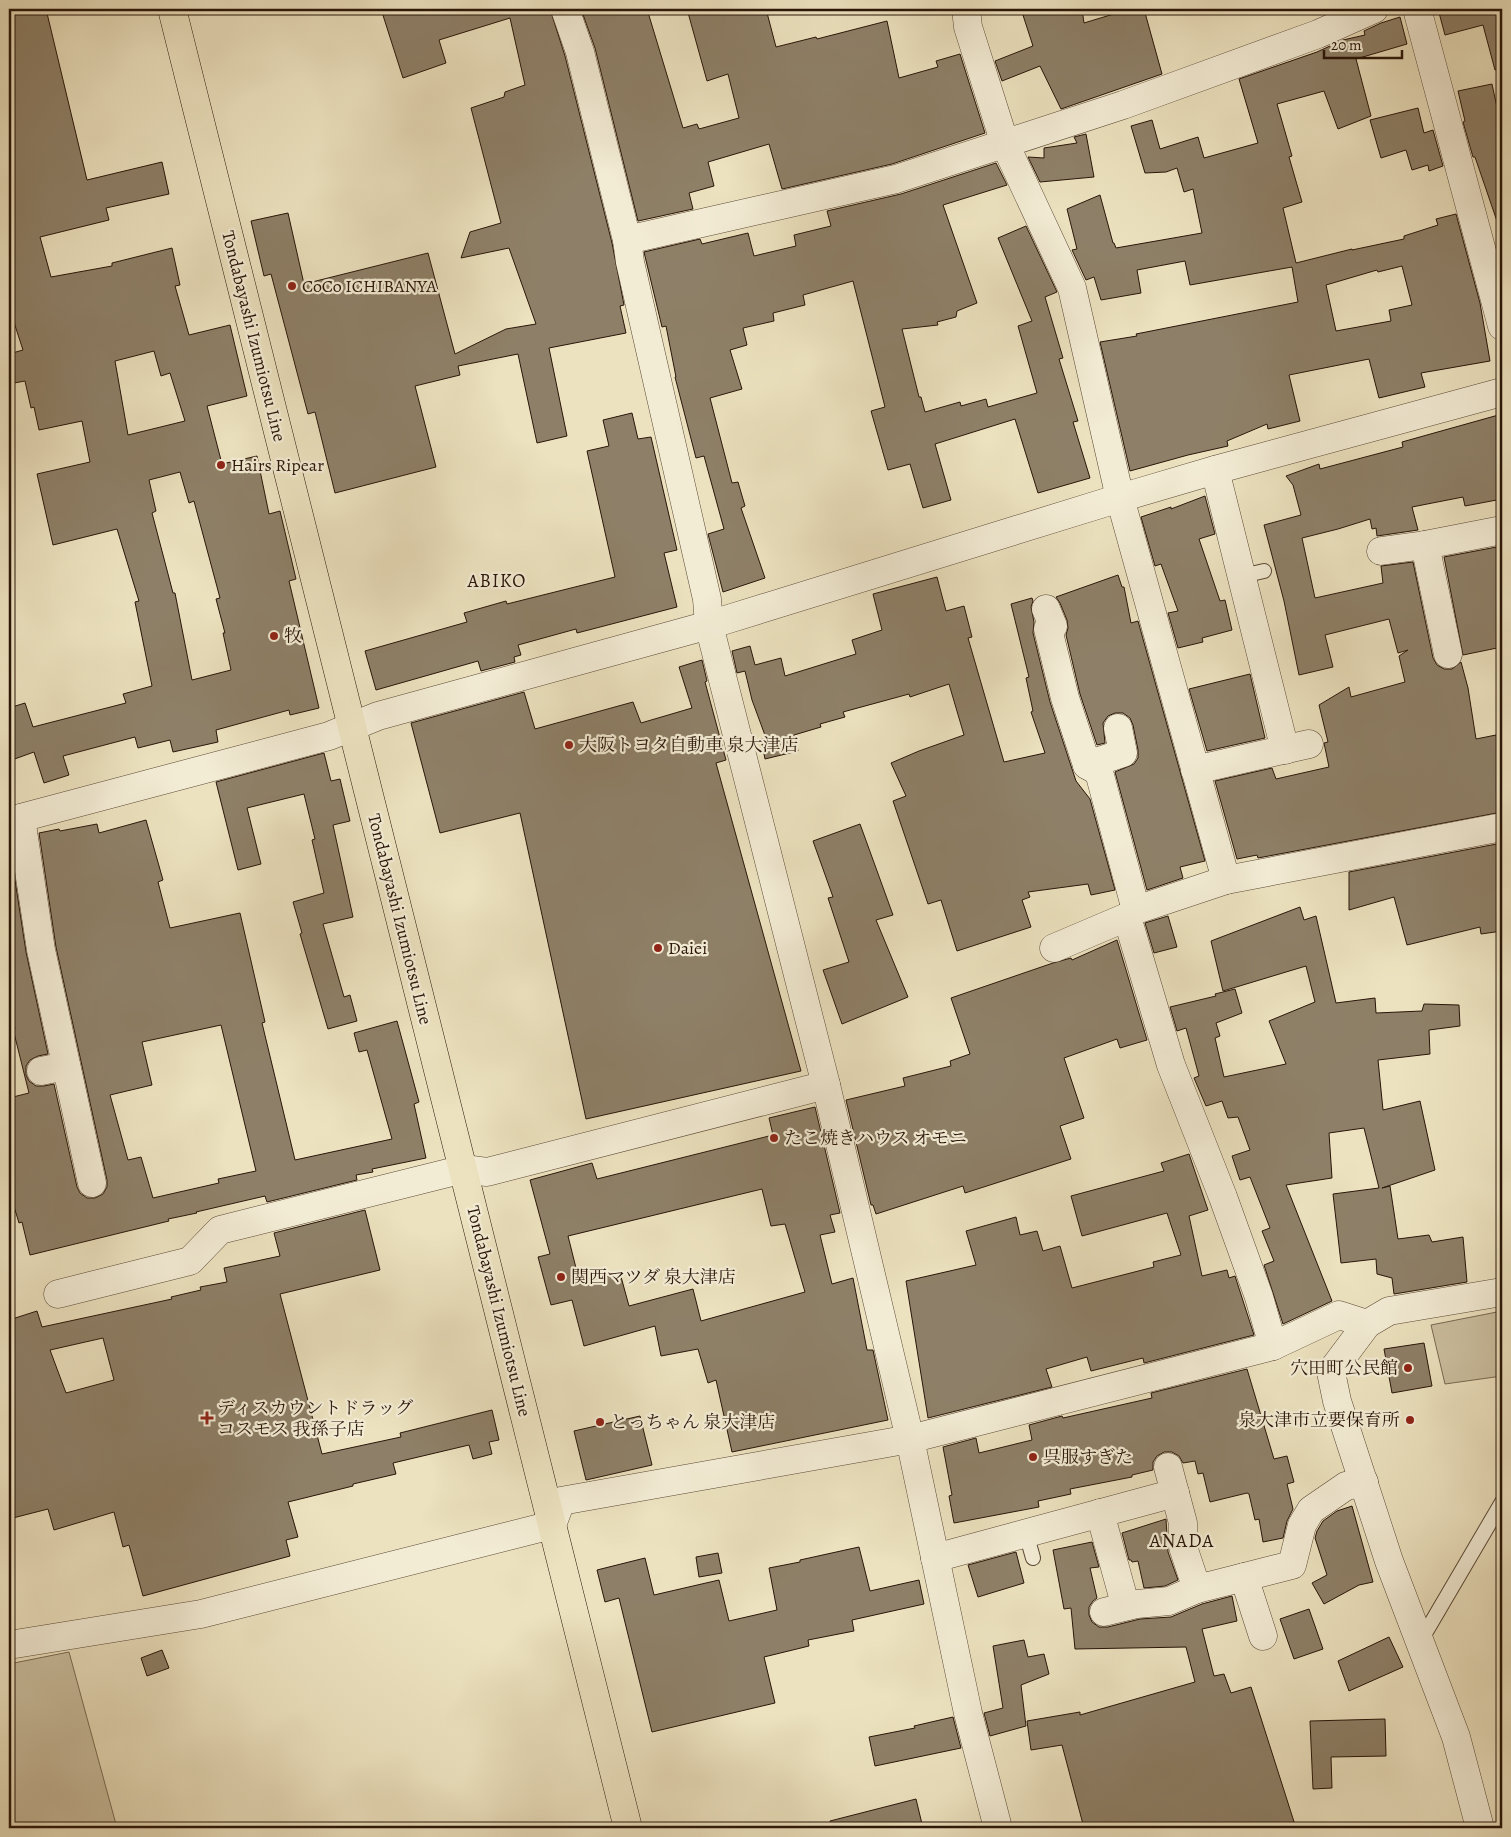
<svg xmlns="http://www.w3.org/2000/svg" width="1511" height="1837" viewBox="0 0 1511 1837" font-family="Alegreya,'Noto Serif JP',serif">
<rect width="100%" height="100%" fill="#ece2bf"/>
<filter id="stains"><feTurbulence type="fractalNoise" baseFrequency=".004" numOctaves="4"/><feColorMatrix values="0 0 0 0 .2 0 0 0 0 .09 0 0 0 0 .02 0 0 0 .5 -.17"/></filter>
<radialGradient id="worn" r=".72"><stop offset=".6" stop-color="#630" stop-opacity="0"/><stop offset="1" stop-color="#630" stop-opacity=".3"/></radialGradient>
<g fill="#cbbfa0" stroke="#7a6a54">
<polygon points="1502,1311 1502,1376 1445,1384 1431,1325"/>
<polygon points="69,1652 117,1828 9,1828 9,1664"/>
</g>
<g fill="#8e8068" stroke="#291509" fill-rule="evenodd">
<path d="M 9,9 L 46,9 L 87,180 L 162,162 L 169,194 L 106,208 L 109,220 L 40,237 L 51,277 L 112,266 L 112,263 L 172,248 L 180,285 L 175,286 L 189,335 L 230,325 L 247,396 L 207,406 L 222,464 L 257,456 L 269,514 L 280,511 L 296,579 L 289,581 L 319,708 L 290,715 L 289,710 L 216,730 L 218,742 L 173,752 L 170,740 L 138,748 L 135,737 L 63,756 L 69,775 L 44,783 L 34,752 L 9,761 L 9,708 L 25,703 L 33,727 L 126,703 L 123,694 L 152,686 L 135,602 L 139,601 L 117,529 L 53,545 L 37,474 L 90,462 L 82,421 L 39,430 L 34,407 L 31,408 L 25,381 L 14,383 L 9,361 L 9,354 L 23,350 L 9,307 ZM 154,351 L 161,376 L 170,373 L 185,421 L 128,435 L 115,361 ZM 180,472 L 189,503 L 194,501 L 220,598 L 216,599 L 225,633 L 223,633 L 231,670 L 192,680 L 175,593 L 173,593 L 152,513 L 156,511 L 149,480 Z"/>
<polygon points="381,9 550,9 565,56 612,243 624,305 620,306 626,333 549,348 567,436 537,443 518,354 458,366 460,375 415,386 436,467 335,493 315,412 308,414 271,274 264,276 251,221 288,213 304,284 428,253 455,354 506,329 536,324 509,248 461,258 470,232 501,223 471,108 504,97 505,92 525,85 510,18 439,40 446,63 403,78"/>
<polygon points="581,9 647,9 683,128 697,124 699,129 739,118 728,74 707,81 687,9 766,9 776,47 816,37 817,39 887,21 899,78 938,67 936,61 960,54 985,133 892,164 782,189 769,144 708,162 714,186 689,193 693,209 638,221 595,48"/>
<polygon points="1021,9 1082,9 1084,23 1130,9 1144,9 1162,74 1061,109 1040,66 1002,81 995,61 1033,46"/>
<polygon points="1438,9 1502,9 1502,69 1495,70 1483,25 1445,35"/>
<path d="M 1400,17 L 1407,44 L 1356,59 L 1371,116 L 1338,129 L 1324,91 L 1277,104 L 1292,156 L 1289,157 L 1302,202 L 1283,208 L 1296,263 L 1352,249 L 1352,250 L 1404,239 L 1404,236 L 1438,225 L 1436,219 L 1456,214 L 1480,303 L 1490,361 L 1421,373 L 1425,387 L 1379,398 L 1369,359 L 1289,375 L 1300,421 L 1268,429 L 1267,424 L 1227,441 L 1228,446 L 1188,455 L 1130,471 L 1100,342 L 1137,336 L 1136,334 L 1298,302 L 1292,267 L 1190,285 L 1185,261 L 1137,270 L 1141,293 L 1101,300 L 1094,277 L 1086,280 L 1072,250 L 1077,249 L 1067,209 L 1100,195 L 1113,243 L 1114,243 L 1116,248 L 1202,233 L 1193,189 L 1184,192 L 1177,168 L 1166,172 L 1145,173 L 1131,126 L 1152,120 L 1160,149 L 1198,137 L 1204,158 L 1258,143 L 1239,79 L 1317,52 L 1343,40 L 1365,35 L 1364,31 L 1381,23 ZM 1402,266 L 1412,305 L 1389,310 L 1391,321 L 1336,331 L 1326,285 L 1377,270 L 1378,272 Z"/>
<polygon points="1492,84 1502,131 1502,227 1499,227 1475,157 1473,157 1463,122 1465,121 1458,91"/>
<polygon points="1418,108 1424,133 1433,130 1443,166 1429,171 1428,165 1412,170 1406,150 1381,158 1370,120"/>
<polygon points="1086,134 1094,177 1040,182 1028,157 1044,158 1044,148 1077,143 1074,137"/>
<polygon points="996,163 1007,185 943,205 977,303 957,311 956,317 937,322 938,325 902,329 919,397 921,397 925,412 960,402 961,406 986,399 988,407 1037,393 1018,326 1032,321 998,238 1026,226 1057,292 1045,297 1063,358 1059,359 1078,421 1073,422 1090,478 1038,493 1015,419 935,444 951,500 923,508 910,464 888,470 871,411 885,407 853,281 803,295 805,305 773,313 774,321 743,328 747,345 730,350 742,389 710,398 732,483 738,482 745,506 741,508 765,578 723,592 708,534 724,529 704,456 696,458 675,377 676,377 666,326 662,327 644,252 700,239 702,244 748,233 754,256 796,246 794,235 831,226 827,211 901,194"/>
<polygon points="632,413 638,439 651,437 677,550 664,553 677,607 577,633 576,629 518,645 521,655 514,657 515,662 481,671 478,661 376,690 365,651 467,622 464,613 506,601 507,604 615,577 587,451 609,446 603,420"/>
<polygon points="1502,414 1502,499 1465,506 1463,497 1412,507 1418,530 1377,536 1376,528 1372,529 1370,519 1338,529 1302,538 1315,598 1383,583 1381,566 1413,562 1433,658 1437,665 1444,669 1452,669 1461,662 1468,688 1476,739 1496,735 1502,766 1502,812 1258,858 1257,855 1237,859 1215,781 1272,768 1276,779 1329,767 1324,743 1328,742 1319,705 1349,687 1351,697 1405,682 1399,656 1408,650 1398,653 1389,619 1325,635 1333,667 1299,675 1284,601 1264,525 1301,515 1293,485 1286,476 1319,464 1320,469 1403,447 1402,442"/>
<polygon points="1205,496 1215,534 1199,539 1220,601 1225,600 1232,630 1202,638 1203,642 1178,648 1168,613 1178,611 1161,564 1155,566 1141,517 1171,507 1171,509"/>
<polygon points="1502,546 1502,647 1463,655 1444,557"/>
<polygon points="1118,575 1122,587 1124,587 1131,623 1138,621 1205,861 1180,867 1183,878 1147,890 1115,772 1134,764 1138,758 1138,750 1133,725 1130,718 1123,713 1115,713 1108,716 1103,723 1105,743 1097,745 1080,694 1066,635 1068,628 1067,620 1060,603 1056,597"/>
<polygon points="937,577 946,611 964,606 972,637 968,638 1004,762 1045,753 1031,712 1033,711 1026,678 1029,677 1011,604 1032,598 1033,601 1031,607 1034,622 1033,633 1050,702 1076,781 1090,799 1115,890 1091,895 1088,884 1028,892 1030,897 1022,900 1031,927 957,951 941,900 928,904 893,801 906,796 891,763 919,751 964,735 949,684 910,697 909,694 843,712 845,717 820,724 821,727 794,735 798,751 765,759 761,739 766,738 752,700 745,671 737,673 732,651 750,646 755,665 781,658 785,676 856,654 852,640 882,630 873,594"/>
<polygon points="702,660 707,681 705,682 726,760 716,763 801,1071 586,1119 520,813 440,833 411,723 524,692 535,729 633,702 641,723 692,708 679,667"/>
<polygon points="1250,674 1265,738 1207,751 1189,689"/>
<polygon points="324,753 331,781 340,779 350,821 333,825 353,917 323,924 344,997 350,995 357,1021 328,1029 300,934 302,933 293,902 324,893 312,840 315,839 304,794 247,808 261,864 238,870 216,782"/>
<path d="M 146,820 L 163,880 L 158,882 L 170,928 L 240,913 L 265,1022 L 262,1023 L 295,1160 L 392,1139 L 367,1050 L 359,1052 L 354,1033 L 397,1021 L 419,1102 L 414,1104 L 426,1158 L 372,1169 L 373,1172 L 356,1175 L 357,1180 L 267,1202 L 265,1196 L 196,1212 L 197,1213 L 168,1219 L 169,1221 L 30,1255 L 22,1222 L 19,1223 L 9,1190 L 9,1098 L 29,1093 L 13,1029 L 15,1029 L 9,1005 L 9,841 L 26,952 L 48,1054 L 38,1056 L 30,1060 L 26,1066 L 26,1075 L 29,1081 L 36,1086 L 44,1086 L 54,1084 L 77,1187 L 80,1193 L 87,1198 L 95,1198 L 103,1194 L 107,1187 L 107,1180 L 56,947 L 39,833 L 59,829 L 60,831 L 97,824 L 99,833 ZM 221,1025 L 256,1171 L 218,1179 L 219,1183 L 153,1198 L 141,1157 L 128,1160 L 110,1095 L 152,1085 L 142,1042 Z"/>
<polygon points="860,824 893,915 876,920 908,997 842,1024 823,970 849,962 828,898 833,897 813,841"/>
<polygon points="1502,843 1502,931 1481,934 1480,927 1407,945 1394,897 1349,910 1349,872"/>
<polygon points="1300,907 1304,920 1316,916 1336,1003 1375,998 1376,1013 1422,1011 1424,1004 1459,1005 1460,1026 1429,1030 1430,1054 1378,1060 1383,1110 1420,1101 1435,1170 1382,1188 1390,1186 1398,1239 1429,1235 1432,1242 1463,1237 1467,1282 1394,1294 1392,1278 1377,1274 1376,1259 1341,1263 1333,1194 1379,1188 1364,1128 1329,1133 1332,1178 1286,1185 1332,1301 1283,1324 1264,1265 1274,1261 1262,1231 1270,1228 1250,1177 1240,1180 1232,1156 1250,1150 1238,1117 1228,1118 1222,1101 1206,1106 1194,1078 1199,1076 1186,1028 1177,1031 1170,1007 1216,996 1215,994 1235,989 1242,1013 1216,1023 1220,1036 1215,1038 1224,1077 1286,1064 1269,1021 1315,1002 1306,966 1223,991 1211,941"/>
<polygon points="1168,916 1177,947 1154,953 1145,923"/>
<polygon points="1117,940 1147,1040 1120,1048 1117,1039 1064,1058 1084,1118 1060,1126 1071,1159 965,1193 963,1186 876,1214 873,1205 871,1205 846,1100 905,1086 903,1078 951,1066 950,1061 970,1054 951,998 1053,963 1071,958 1072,960"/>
<path d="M 815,1107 L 840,1213 L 830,1215 L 835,1232 L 820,1235 L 832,1284 L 853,1278 L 867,1350 L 873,1350 L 888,1420 L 732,1452 L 716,1380 L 708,1383 L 698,1349 L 661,1356 L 655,1326 L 584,1346 L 572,1300 L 551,1305 L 538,1257 L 550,1254 L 530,1180 L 592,1163 L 597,1179 L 773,1135 L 769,1118 ZM 762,1189 L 771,1226 L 785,1224 L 805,1292 L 701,1321 L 693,1289 L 629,1306 L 620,1273 L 580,1284 L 568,1236 Z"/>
<polygon points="1189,1154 1208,1210 1189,1216 1202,1276 1227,1270 1229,1278 1235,1276 1254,1335 1144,1363 1143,1358 1091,1371 1087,1357 1046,1369 1052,1387 928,1418 906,1281 976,1265 966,1231 1016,1217 1020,1235 1037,1231 1043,1251 1060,1246 1072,1288 1154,1267 1153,1262 1181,1255 1167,1213 1082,1236 1071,1196 1164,1171 1161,1163"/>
<path d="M 365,1210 L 380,1270 L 280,1294 L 322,1454 L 401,1437 L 400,1433 L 492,1410 L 499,1440 L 489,1442 L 492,1454 L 473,1459 L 469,1445 L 393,1463 L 396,1474 L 353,1484 L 353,1486 L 288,1502 L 298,1537 L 286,1540 L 290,1556 L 143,1596 L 129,1545 L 123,1547 L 114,1512 L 54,1530 L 48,1509 L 9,1519 L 9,1320 L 37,1311 L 42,1327 L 172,1299 L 171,1297 L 201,1290 L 200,1287 L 227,1282 L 224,1268 L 280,1256 L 274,1233 ZM 103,1338 L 114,1380 L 66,1393 L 50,1350 Z"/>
<polygon points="1424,1343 1432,1386 1392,1393 1384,1349"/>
<polygon points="1247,1369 1274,1459 1287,1456 1294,1482 1287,1484 1293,1509 1287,1521 1283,1538 1263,1542 1259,1519 1255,1520 1249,1494 1247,1493 1210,1502 1203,1473 1198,1474 1195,1461 1183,1463 1179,1456 1172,1452 1164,1452 1157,1456 1153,1462 1153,1470 1132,1475 1132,1477 1070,1489 1071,1494 1038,1501 1039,1507 954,1523 949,1496 952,1495 943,1447 976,1438 979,1453 1032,1440 1029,1425 1062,1416 1063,1418 1152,1398 1151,1393"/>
<polygon points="640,1416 652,1465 586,1480 574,1431"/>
<polygon points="1352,1506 1373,1582 1359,1585 1324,1604 1312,1583 1327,1575 1315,1538 1317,1531 1323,1521 1337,1511"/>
<polygon points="1166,1519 1168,1552 1178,1580 1165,1586 1144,1588 1138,1561 1132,1562 1131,1560 1129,1560 1122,1533"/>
<polygon points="1092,1542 1099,1567 1090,1568 1097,1598 1093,1601 1089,1607 1089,1615 1092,1622 1099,1627 1108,1627 1140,1619 1171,1617 1202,1604 1232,1596 1237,1621 1202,1629 1214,1676 1224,1674 1231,1693 1251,1687 1296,1828 1084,1828 1062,1745 1031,1750 1027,1721 1080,1712 1080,1715 1195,1682 1186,1647 1075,1649 1071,1608 1064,1609 1053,1550"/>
<polygon points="859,1547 870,1591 919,1580 924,1604 852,1620 854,1631 808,1640 809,1646 764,1657 775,1703 652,1732 619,1598 605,1602 597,1570 645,1558 654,1595 719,1580 729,1621 777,1610 769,1568 800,1562 800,1560"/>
<polygon points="1016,1552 1024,1583 978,1597 968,1565"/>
<polygon points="718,1553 722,1573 699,1577 696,1557"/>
<polygon points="1309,1609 1323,1649 1294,1659 1280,1619"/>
<polygon points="1389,1637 1403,1667 1349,1691 1338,1661"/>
<polygon points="1024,1640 1028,1657 1044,1654 1049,1674 1021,1685 1026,1726 990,1736 984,1713 1003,1708 993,1646"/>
<polygon points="162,1650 169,1668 147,1676 141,1658"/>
<polygon points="953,1717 961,1748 875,1766 869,1737 915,1728 914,1726"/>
<polygon points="1385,1719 1386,1756 1331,1757 1332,1788 1313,1789 1310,1721"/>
<polygon points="916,1799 923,1828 831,1828 830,1821"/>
</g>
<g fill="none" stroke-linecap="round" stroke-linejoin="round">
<defs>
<g id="service">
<polyline points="1242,576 1264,571"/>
<polyline points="1026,1533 1033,1558"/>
<polyline points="1420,1642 1502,1502"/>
</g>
<g id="minor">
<polyline points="565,9 580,52 627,240 630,262 707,599 709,625 826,1085 910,1439 968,1713 998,1828"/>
<polyline points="966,9 968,27 1005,144 1072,288 1120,498 1226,880"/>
<polyline points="1417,9 1502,326"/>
<polyline points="627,240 896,179 1123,105 1318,34 1374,9"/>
<polyline points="1215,470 1285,750"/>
<polyline points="1425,545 1448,654"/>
<polyline points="1381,551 1425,545 1502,530"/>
<polyline points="1046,609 1053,626 1048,629 1065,698 1087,765 1099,772 1136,910"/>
<polyline points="1087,765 1123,753 1118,728"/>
<polyline points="1195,770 1309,744"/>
<polyline points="21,818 41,950 92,1183"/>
<polyline points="1054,948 1127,917"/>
<polyline points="41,1071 66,1066"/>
<polyline points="58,1294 190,1261 220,1230 464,1169 487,1172 826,1085"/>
<polyline points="1273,1346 1259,1297 1223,1197 1171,1065 1127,917 1136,910 1226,880 1502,827"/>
<polyline points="1168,1467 1183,1523 1183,1547 1197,1589 1292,1565 1302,1525 1311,1510 1346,1486 1364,1482"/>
<polyline points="1100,1513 1122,1593"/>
<polyline points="935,1558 1175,1493"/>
<polyline points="1244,1577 1263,1636"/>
<polyline points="1104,1612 1137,1604 1169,1601 1197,1589"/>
<polyline points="9,1645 201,1614 552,1525 561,1501 910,1439 1273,1346 1339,1315 1367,1324"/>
<polyline points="1480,1828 1456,1737 1389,1561 1337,1401 1331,1372 1367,1324 1389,1311 1502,1292"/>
</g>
<polyline id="tertiary" points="9,821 329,736 378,716 709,625 1120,498 1215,470 1502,392"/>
<polyline id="primary" points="172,9 628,1828"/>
</defs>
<use href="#service" stroke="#5a4836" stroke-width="16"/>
<use href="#minor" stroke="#5a4836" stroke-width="29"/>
<use href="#tertiary" stroke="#5a4836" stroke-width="29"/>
<use href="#primary" stroke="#291509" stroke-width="29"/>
<use href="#service" stroke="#f3ecd5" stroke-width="14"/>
<use href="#minor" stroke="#f3ecd5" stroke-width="28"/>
<use href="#tertiary" stroke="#f3ecd5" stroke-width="28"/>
<use href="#primary" stroke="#ece2bf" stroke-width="28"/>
</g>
<g fill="#8f2418" stroke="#f3ecd5" stroke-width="2">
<circle cx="292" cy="286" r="5"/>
<circle cx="221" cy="465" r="5"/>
<circle cx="274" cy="636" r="5"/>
<circle cx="569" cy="745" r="5"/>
<circle cx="658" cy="948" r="5"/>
<circle cx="774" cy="1138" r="5"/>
<circle cx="561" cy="1277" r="5"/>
<circle cx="1408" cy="1368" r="5"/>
<path d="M204.5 1410.5h5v5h5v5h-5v5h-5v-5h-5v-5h5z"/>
<circle cx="1410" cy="1420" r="5"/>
<circle cx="600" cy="1422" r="5"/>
<circle cx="1033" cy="1457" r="5"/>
</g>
<g text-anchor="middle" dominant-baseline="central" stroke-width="4.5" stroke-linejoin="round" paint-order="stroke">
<g font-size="18" fill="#291509" stroke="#f3ecd5" text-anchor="start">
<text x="302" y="286">CoCo ICHIBANYA</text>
<text x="231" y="465">Hairs Ripear</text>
<text x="284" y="636">牧</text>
<text x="579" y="745">大阪トヨタ自動車 泉大津店</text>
<text x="668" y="948">Daiei</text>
<text x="784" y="1138">たこ焼きハウス オモニ</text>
<text x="571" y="1277">関西マツダ 泉大津店</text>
<text x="1398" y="1368" text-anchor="end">穴田町公民館</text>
<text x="217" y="1408">ディスカウントドラッグ<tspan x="217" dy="21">コスモス 我孫子店</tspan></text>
<text x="1400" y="1420" text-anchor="end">泉大津市立要保育所</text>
<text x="610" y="1422">とっちゃん 泉大津店</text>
<text x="1043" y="1457">呉服すぎた</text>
</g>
<g font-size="18" fill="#291509" stroke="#f3ecd5">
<text transform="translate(254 336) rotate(76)">Tondabayashi Izumiotsu Line</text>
<text transform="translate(400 919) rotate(76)">Tondabayashi Izumiotsu Line</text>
<text transform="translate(499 1311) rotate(76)">Tondabayashi Izumiotsu Line</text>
</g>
<g font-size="19" letter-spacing="1" fill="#291509" stroke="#f3ecd5">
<text x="497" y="581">ABIKO</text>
<text x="1182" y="1541">ANADA</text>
</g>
</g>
<rect width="1511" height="1837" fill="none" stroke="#ece2bf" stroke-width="30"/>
<rect x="10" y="10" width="1491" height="1817" fill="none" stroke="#291509" stroke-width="2.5"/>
<rect x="15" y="15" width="1481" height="1807" fill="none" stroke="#291509"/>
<path d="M1324 50v8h78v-8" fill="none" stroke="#291509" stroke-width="2.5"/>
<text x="1331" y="50" font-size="15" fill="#291509" stroke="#f3ecd5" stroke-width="4" paint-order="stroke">20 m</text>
<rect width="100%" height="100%" filter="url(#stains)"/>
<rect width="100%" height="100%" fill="url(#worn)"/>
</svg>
